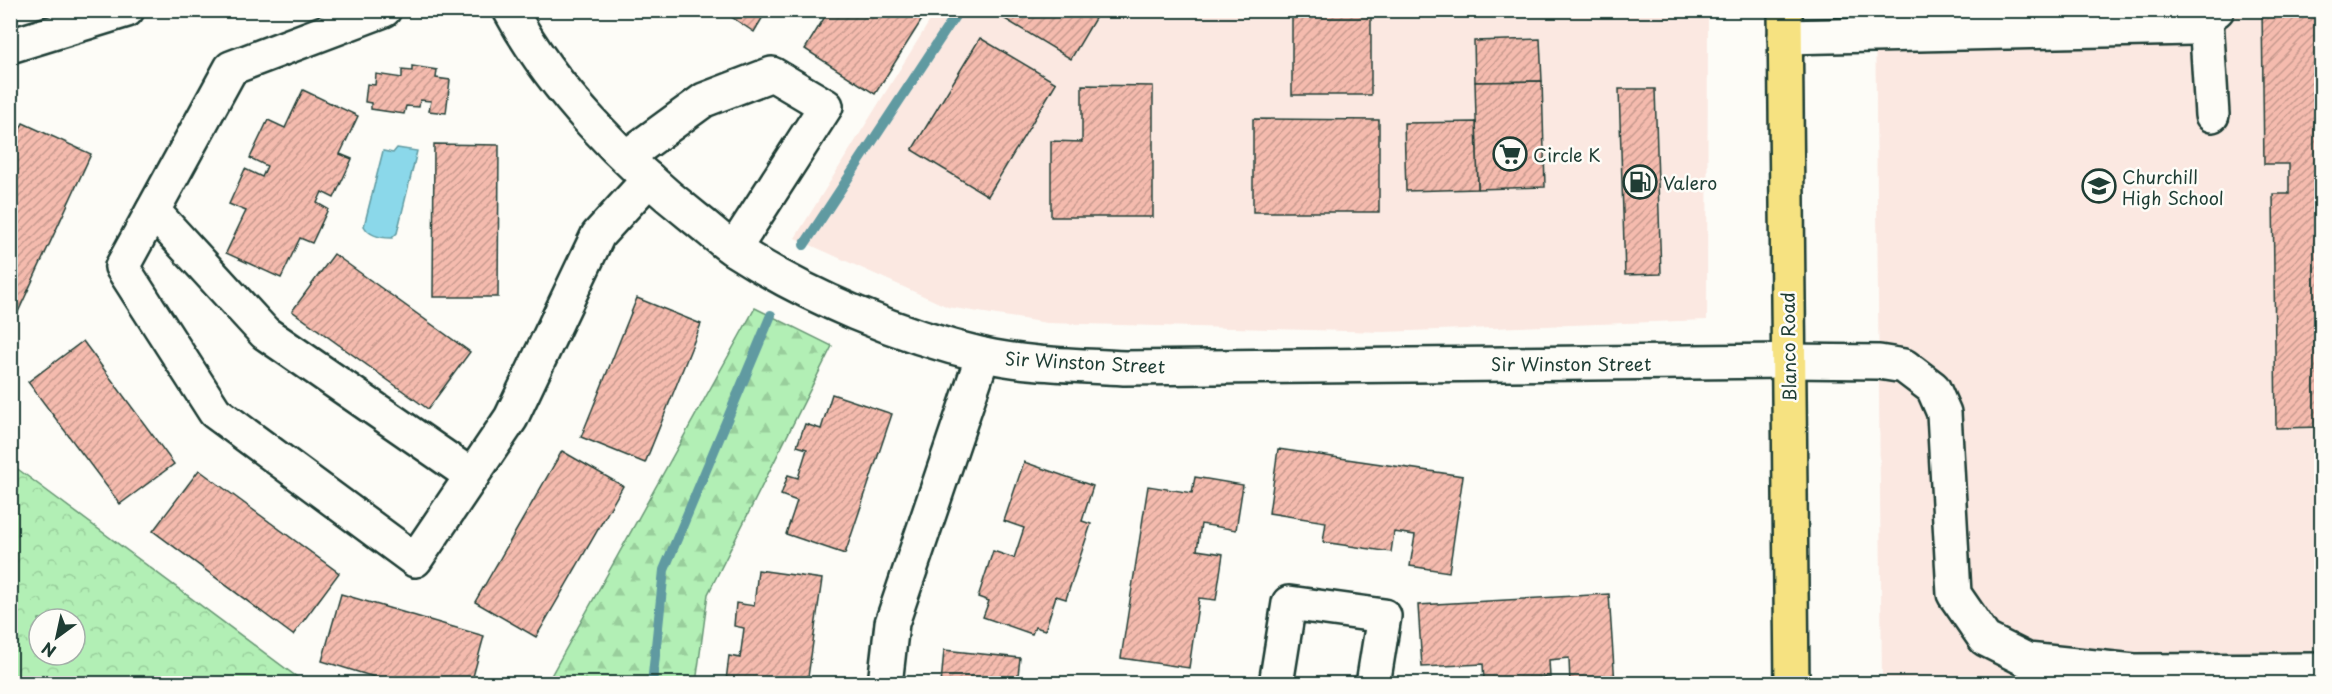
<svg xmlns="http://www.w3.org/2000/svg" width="2332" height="694" viewBox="0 0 2332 694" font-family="'Playpen Sans',sans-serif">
<defs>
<pattern id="forest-firs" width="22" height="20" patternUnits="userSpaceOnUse" patternTransform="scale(1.5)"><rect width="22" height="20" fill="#b2efb5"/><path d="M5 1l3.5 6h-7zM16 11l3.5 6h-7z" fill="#99ce9c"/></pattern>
<pattern id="park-crowns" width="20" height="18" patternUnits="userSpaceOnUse" patternTransform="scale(1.5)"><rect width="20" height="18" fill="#b2efb5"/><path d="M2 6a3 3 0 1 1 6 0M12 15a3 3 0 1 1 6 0" fill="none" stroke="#99ce9c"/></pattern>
<pattern id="building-hatch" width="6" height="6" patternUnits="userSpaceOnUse" patternTransform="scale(1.5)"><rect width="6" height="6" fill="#f5bbae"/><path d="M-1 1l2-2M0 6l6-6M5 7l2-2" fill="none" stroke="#c6998e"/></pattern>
</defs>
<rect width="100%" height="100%" fill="#fdfcf7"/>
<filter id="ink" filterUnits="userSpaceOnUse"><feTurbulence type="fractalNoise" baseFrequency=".0167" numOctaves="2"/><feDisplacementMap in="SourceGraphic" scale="12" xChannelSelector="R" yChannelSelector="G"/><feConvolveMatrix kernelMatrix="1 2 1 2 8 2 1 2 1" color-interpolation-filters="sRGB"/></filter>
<g filter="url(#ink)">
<g fill="#fbe8e1">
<polygon points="936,11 1708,11 1707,320 1383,332 1047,323 948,307 795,238"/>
<polygon points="1875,11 2321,11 2321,683 1882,683"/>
</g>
<polygon fill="url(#forest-firs)" stroke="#689674" stroke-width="1.5" points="755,308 832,346 708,594 696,683 547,683"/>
<path fill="url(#park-crowns)" stroke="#689674" stroke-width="1.5" fill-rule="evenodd" d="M 11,464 L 305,683 L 11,683 ZM 39,619 L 75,619 L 75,655 L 39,655 Z"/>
<path fill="#8bd8ea" stroke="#609aa1" stroke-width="1.5" d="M 397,148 L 417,151 L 397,233 L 392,238 C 381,238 369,236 364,226 L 383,151 L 393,153 Z"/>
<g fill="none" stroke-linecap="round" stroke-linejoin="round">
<g stroke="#609aa1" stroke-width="10">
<polyline points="804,245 959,10"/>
<polyline points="652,684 664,570 771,315"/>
</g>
</g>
<g fill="url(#building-hatch)" stroke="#1f3d34" stroke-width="1.5">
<polygon points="721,10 767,10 754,32"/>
<polygon points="829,10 928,10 875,94 805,49"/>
<polygon points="997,10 1100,10 1071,59 995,13"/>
<rect x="1292" y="10" width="79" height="85"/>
<polygon points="2262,10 2322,10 2322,427 2276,428 2273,194 2289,194 2289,164 2264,164"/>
<polygon points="980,38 1056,83 988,196 912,150"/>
<polygon points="1540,39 1542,81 1475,82 1474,41"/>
<polygon points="412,66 437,70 436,78 450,80 446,113 429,111 431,101 420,100 419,107 406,106 404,114 371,109 371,103 365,102 367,84 375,85 376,74 402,78 402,70 412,71"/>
<polygon points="1542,81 1545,187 1478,189 1475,82"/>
<polygon points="1082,85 1153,86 1153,217 1051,217 1051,141 1082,142"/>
<polygon points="1619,89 1655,89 1661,274 1625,275"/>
<polygon points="303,90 358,116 340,154 352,159 334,198 322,192 317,203 328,209 312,243 300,238 281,278 226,253 246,211 229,204 245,169 262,177 267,166 250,158 268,120 285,128"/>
<polygon points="1253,119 1379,120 1379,212 1253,212"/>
<polygon points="1476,122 1478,189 1406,191 1404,123"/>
<polygon points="23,123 91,154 18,312 10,309 10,151"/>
<polygon points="434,144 499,145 498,297 433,297"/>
<polygon points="334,254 470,352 428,409 292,311"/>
<polygon points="637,298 701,324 645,463 581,437"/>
<polygon points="83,341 174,464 120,504 28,382"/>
<polygon points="832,394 892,414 845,554 786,534 797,501 781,495 788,475 798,478 807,449 797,446 805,424 821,429"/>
<polygon points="1278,449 1463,476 1449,572 1410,566 1415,535 1394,532 1391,552 1323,542 1326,522 1269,513"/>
<polygon points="562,451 623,486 536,637 475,602"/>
<polygon points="1024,462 1093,486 1082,521 1091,524 1066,599 1056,596 1045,630 1035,627 1032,634 983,617 989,601 978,597 993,551 1014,558 1024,528 1004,521"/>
<polygon points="199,470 339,573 293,635 153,531"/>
<polygon points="1195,477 1243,485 1236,530 1201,524 1197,550 1223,554 1216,600 1199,598 1189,668 1121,658 1148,486 1192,493"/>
<polygon points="758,570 822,579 807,684 743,684 726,681 729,656 740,658 744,628 734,626 736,603 754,606"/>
<polygon points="341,594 484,636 471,684 397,684 322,661"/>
<polygon points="1609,594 1615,684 1570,684 1569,658 1549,660 1550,677 1484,681 1483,664 1422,667 1418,605"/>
<polygon points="944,650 1020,658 1017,684 941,684"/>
</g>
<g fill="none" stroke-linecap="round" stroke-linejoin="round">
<defs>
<g id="minor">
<polyline points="384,10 231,68 122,267 215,412 415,560 511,418 598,235 649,179"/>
<path d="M 510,10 C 553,90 625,163 696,219 C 709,229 721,241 735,250 C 808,297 900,336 984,355 C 1030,365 1077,365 1124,368 L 1788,361 L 1879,362 L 1904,366 L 1933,388 L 1944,413 L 1954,594 L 1985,639 L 2027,660 L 2134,671 L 2322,670"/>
<polyline points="2206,19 2212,115"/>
<polyline points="1785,37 2192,28 2217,10"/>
<polyline points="10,46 127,10"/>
<polyline points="626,157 704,100 772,74 826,106 734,249"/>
<polyline points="153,211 265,333 472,476"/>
<polyline points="885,684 892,623 983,355"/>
<polyline points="1276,684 1289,603 1384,616 1373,684"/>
</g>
<polyline id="major" points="1785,10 1792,684"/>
</defs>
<use href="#minor" stroke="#1f3d34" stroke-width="38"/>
<use href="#major" stroke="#1f3d34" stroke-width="38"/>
<use href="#minor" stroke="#fdfcf7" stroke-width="33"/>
<use href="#major" stroke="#f6e281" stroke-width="33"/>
</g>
</g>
<defs>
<symbol id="supermarket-ring" viewBox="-11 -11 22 22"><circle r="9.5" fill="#fdfcf7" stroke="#1f3d34" stroke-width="1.5"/><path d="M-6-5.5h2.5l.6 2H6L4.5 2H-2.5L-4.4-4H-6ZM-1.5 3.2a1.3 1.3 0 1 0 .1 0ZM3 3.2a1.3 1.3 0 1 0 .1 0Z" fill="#1f3d34"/></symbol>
<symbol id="fuel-ring" viewBox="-11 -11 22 22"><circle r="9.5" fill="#fdfcf7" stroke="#1f3d34" stroke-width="1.5"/><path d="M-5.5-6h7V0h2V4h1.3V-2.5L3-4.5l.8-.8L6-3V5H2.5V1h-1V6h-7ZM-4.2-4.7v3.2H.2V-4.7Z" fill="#1f3d34"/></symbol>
<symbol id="school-ring" viewBox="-11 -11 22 22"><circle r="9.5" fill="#fdfcf7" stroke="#1f3d34" stroke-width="1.5"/><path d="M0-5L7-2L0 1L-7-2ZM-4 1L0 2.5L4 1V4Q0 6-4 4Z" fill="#1f3d34"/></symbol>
</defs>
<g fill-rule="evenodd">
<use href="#supermarket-ring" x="1491" y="135" width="38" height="38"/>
<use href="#fuel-ring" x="1621" y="163" width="38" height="38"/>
<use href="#school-ring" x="2080" y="167" width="38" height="38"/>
</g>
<g text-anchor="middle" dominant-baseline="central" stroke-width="5" stroke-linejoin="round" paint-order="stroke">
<g font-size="18" fill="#1f3d34" stroke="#fdfcf7" text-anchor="start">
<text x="1533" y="154">Circle K</text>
<text x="2122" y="176">Churchill<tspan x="2122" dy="21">High School</tspan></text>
<text x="1663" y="182">Valero</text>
</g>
<g font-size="18" fill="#1f3d34" stroke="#fdfcf7">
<text transform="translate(1788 347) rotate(-91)">Blanco Road</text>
<text transform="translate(1085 362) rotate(3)">Sir Winston Street</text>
<text x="1571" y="363">Sir Winston Street</text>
</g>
</g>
<rect width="2332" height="694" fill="none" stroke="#fdfcf7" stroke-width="36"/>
<rect x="18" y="18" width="2296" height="658" fill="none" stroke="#1f3d34" stroke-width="2" filter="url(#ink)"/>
<g transform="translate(57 637) rotate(213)"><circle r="28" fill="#fdfcf7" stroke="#a4b0a9" stroke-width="1.5"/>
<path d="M0-4.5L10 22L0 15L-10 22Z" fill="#1f3d34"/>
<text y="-9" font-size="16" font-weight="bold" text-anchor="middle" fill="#1f3d34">N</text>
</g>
</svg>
